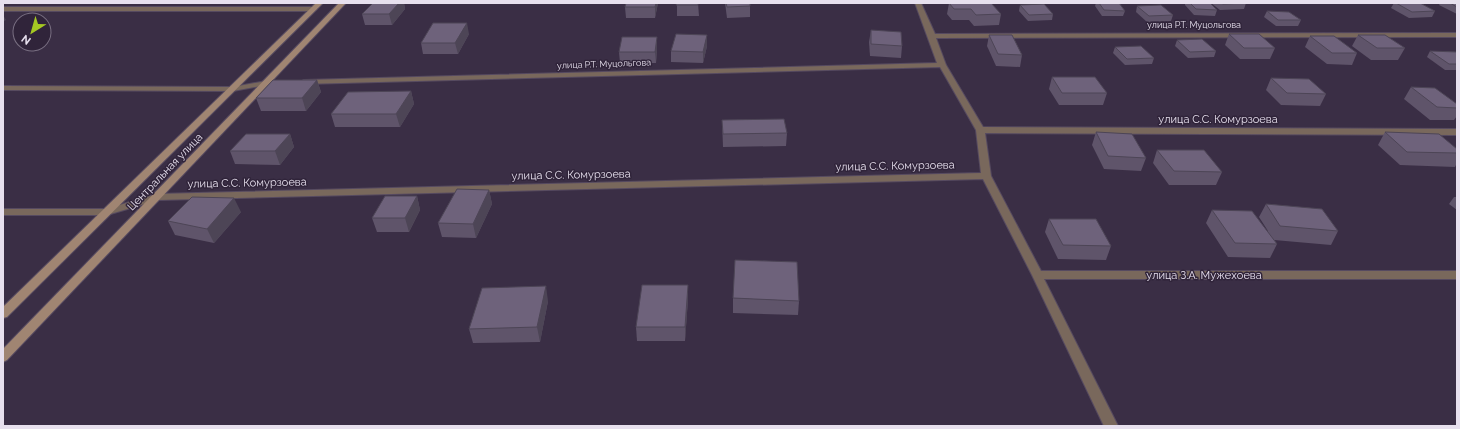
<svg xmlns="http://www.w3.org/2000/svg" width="1460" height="429" viewBox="0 0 1460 429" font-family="Raleway,sans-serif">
<rect width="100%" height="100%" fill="#3a2e45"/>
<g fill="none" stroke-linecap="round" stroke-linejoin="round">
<defs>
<g id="street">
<polygon points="915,3 921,3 935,34 1457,33 1457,37 936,38 946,65 983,127 1457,129 1457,135 985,133 991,176 1041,271 1457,271 1457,279 1044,279 1118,426 1104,426 1032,275 983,179 158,200 107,215 3,215 3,209 106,209 157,194 981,173 976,130 940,67 304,84 300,82 304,80 937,63"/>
<polygon points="3,7 314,7 317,9 314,11 3,11"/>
<polygon points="266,81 284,81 288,83 284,85 266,85 233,91 3,90 3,86 233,87"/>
</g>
<g id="secondary">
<polygon points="316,3 323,3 7,317 3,318 3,307"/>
<polygon points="339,3 346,3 7,360 3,362 3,349"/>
</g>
</defs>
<use href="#street" stroke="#564a60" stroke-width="2"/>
<use href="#secondary" stroke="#564a60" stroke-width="2"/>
<use href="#street" fill="#79685c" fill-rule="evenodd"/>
<use href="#secondary" fill="#a08572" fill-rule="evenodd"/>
</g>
<g fill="#5f546a">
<polygon points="373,3 404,3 405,9 392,25 365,25 362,14"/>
<polygon points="658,3 655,18 626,18 625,7"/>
<polygon points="677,3 698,3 699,16 677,16"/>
<polygon points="725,3 750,3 750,17 727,18"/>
<polygon points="949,3 1001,14 999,25 974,26 969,20 952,20 947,14"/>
<polygon points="1096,3 1119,3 1125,11 1123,16 1102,16 1095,6"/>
<polygon points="1185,3 1210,3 1217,10 1215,16 1194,15 1185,5"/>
<polygon points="1211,3 1246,3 1244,9 1220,10"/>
<polygon points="1394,3 1420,3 1435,11 1432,17 1409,18 1391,8"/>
<polygon points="1440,3 1457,3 1457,14 1439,5"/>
<polygon points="1020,5 1053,14 1052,20 1028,21 1019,11"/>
<polygon points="1137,6 1173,15 1171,21 1147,22 1136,12"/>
<polygon points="1267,11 1301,20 1298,26 1276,26 1264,17"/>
<polygon points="871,30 902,46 901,58 870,56 869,42"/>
<polygon points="469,34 458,54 423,54 421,43"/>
<polygon points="1229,34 1275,48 1270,59 1240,59 1225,45"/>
<polygon points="989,35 1022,55 1020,67 996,66 987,46"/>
<polygon points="1358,35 1405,48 1398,60 1371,60 1352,46"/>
<polygon points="1310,36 1357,53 1352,65 1327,64 1305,47"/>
<polygon points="657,37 657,49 656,63 620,63 619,52"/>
<polygon points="1177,40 1216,51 1214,57 1188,58 1175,46"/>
<polygon points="707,46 703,63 671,62 671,51"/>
<polygon points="1115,47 1154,58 1152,64 1125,65 1113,53"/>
<polygon points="1430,51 1457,52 1457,70 1445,70 1427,57"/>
<polygon points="1052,77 1107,93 1103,105 1059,105 1049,89"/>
<polygon points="1271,78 1326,94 1320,106 1281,105 1266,90"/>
<polygon points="317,80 321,92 306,111 261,111 256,98"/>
<polygon points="1411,87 1457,104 1457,116 1454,120 1430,120 1404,99"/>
<polygon points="411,91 414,104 400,127 335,127 331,114"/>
<polygon points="722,120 787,133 786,146 723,147"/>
<polygon points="1096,132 1146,158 1141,171 1104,169 1092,145"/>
<polygon points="1385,132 1457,149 1457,163 1455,167 1400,165 1378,145"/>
<polygon points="290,134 294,147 280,165 235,164 230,151"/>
<polygon points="1157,150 1222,172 1216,185 1169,185 1153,163"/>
<polygon points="489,190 492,204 476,238 442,237 438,223"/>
<polygon points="417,196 420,210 409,232 377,232 372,218"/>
<polygon points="1454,197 1457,197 1457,210 1449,204"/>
<polygon points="1266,204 1338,231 1331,245 1274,240 1277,244 1270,258 1228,257 1206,223 1212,210 1268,231 1259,217"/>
<polygon points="241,212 214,243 175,235 168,221"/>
<polygon points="1049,219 1111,246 1106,260 1058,259 1045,232"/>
<polygon points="688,285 688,299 685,341 637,341 636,327"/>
<polygon points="733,298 799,301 798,315 733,313"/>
<polygon points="548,301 540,342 473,343 469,329"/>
</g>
<g fill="#4d4556">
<polygon points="399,3 404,3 405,9 392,25 389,14"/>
<polygon points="656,3 658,3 655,18 655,7"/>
<polygon points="3,15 6,20 3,22"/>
<polygon points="467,23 469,34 458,54 455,43"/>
<polygon points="707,35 707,46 703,63 703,52"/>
<polygon points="657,37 657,49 656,63 655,52"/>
<polygon points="317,80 321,92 306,111 302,98"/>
<polygon points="411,91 414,104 400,127 396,114"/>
<polygon points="290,134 294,147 280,165 275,151"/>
<polygon points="489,190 492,204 476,238 473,224"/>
<polygon points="417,196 420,210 409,232 405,218"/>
<polygon points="234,198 241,212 214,243 207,229"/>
<polygon points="688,285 688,299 685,341 685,327"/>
<polygon points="546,286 548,301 540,342 537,327"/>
</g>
<g fill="#6e627b" stroke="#4d4556">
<polygon points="373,3 399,3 389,14 362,14"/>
<polygon points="626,3 656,3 655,7 625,7"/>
<polygon points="677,3 698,3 698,5 676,5"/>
<polygon points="726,3 750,3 750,6 727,7"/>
<polygon points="949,3 991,3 1001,14 976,15 971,9 954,9"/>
<polygon points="1099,3 1119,3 1125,11 1104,10"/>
<polygon points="1190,3 1210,3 1217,10 1196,9"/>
<polygon points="1221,3 1246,3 1223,4"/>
<polygon points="1396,3 1420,3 1435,11 1412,12"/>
<polygon points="1450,3 1457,3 1457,7"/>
<polygon points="1044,4 1053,14 1029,15 1020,5"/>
<polygon points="1161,5 1173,15 1149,16 1137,6"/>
<polygon points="1267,11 1289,12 1301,20 1278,20"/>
<polygon points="433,23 467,23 455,43 421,43"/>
<polygon points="871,30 901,32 902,46 871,44"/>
<polygon points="676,34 707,35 703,52 671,51"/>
<polygon points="1229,34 1259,34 1275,48 1244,48"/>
<polygon points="989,35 1012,35 1022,55 998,54"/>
<polygon points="1358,35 1385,35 1405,48 1377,48"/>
<polygon points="1310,36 1334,36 1357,53 1332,53"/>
<polygon points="622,37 657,37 655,52 619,52"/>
<polygon points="1202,39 1216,51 1190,52 1177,40"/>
<polygon points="1141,46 1154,58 1127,59 1115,47"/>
<polygon points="1430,51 1457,52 1457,64 1449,64"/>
<polygon points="1052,77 1095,77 1107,93 1062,93"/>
<polygon points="1271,78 1309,79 1326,94 1287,93"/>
<polygon points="273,80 317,80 302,98 256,98"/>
<polygon points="1411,87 1435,88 1457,104 1457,108 1437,107"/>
<polygon points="411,91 396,114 331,114 348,92"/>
<polygon points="784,119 787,133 723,134 722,120"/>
<polygon points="1096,132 1132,134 1146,158 1108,156"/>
<polygon points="1385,132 1439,134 1457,149 1457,153 1407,152"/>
<polygon points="246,134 290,134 275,151 230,151"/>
<polygon points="1157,150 1204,150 1222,172 1174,171"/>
<polygon points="457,189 489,190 473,224 438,223"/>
<polygon points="385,196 417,196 405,218 372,218"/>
<polygon points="192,197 234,198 207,229 168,221"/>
<polygon points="1266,204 1322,209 1338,231 1280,226"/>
<polygon points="1212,210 1252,211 1277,244 1235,243"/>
<polygon points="1049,219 1096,219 1111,246 1063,245"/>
<polygon points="735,260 797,262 799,301 733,298"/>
<polygon points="642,285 688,285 685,327 636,327"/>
<polygon points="546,286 537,327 469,329 482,288"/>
</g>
<g text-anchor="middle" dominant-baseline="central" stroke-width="3" stroke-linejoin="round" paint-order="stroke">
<g font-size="9" fill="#e7e0ee" stroke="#30243a">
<text x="1194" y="25">улица Р.Т. Муцольгова</text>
<text transform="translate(604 64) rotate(-2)">улица Р.Т. Муцольгова</text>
</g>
<g font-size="11" fill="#e7e0ee" stroke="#30243a">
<text x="1218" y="119">улица С.С. Комурзоева</text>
<text transform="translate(895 166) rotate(-1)">улица С.С. Комурзоева</text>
<text transform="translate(165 172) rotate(-46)">Центральная улица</text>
<text transform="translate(571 175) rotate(-1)">улица С.С. Комурзоева</text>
<text transform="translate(247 183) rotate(-1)">улица С.С. Комурзоева</text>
<text x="1204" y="275">улица З.А. Мужехоева</text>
</g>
</g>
<rect width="1460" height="429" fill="none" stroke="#e7e0ee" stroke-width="8"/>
<g transform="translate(32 32) rotate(217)"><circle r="19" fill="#30243a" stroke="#796f82"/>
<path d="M0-3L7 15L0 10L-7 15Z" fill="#a5c823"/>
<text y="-6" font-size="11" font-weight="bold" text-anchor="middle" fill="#e7e0ee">N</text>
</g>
</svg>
